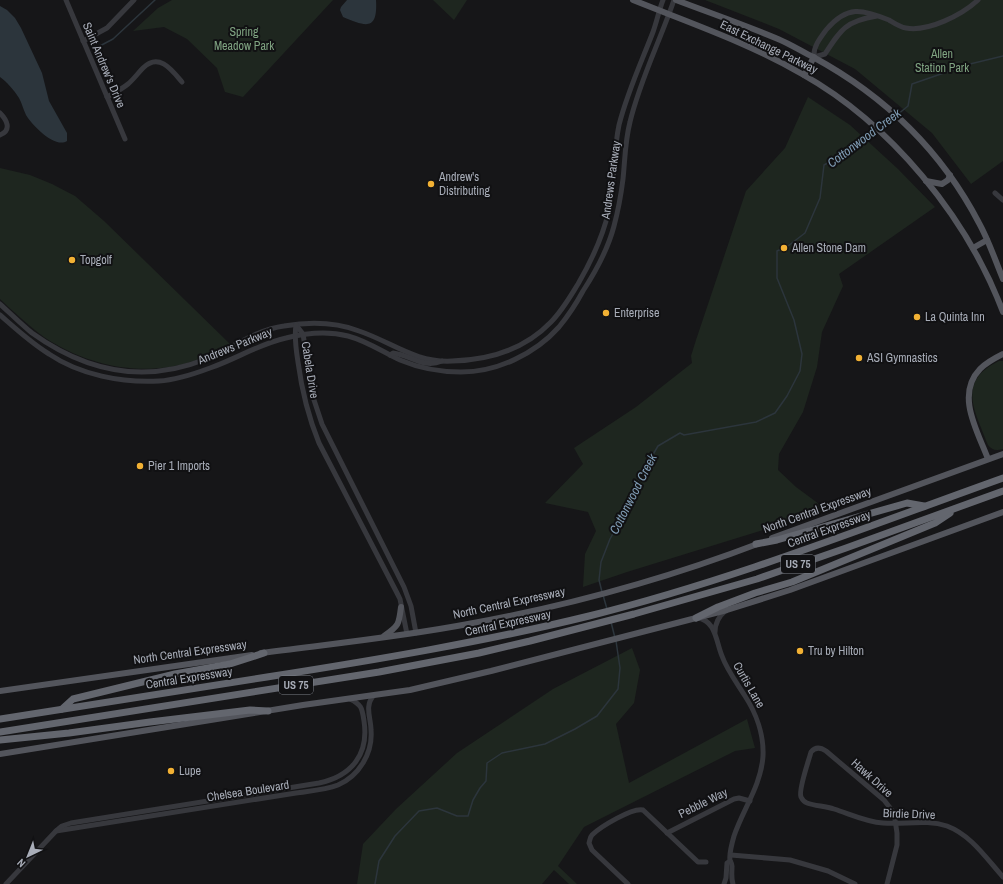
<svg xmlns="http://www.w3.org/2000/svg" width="1003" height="884" viewBox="0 0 1003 884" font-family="'Archivo Narrow',sans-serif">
<rect width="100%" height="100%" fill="#161618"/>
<g fill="#1e261f">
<polygon points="172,0 333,0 243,97 225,92 217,68 187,39 164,27 133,31 158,8"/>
<polygon points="433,0 467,0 454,20"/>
<polygon points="705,0 1003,0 1003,161 971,184 932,133 855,69 779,29"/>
<polygon points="808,97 850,125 898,169 935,207 839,274 843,286 822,332 817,367 803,412 779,454 778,470 796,487 815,501 821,506 821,512 627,572 583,587 585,554 596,531 588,512 545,503 583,464 574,448 636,407 692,363 691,356 696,340 746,191 785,148"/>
<path d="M 0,168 L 30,175 L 52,184 L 75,196 L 104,221 L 230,344 C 218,350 206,356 194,361 C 143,378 87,366 44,337 C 29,326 14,312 0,299 Z"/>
<path d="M 999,361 L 1003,361 L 1003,449 C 996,451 992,450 988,445 C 975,410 956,382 999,361 Z"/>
<polygon points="632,648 640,670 634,703 616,724 629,783 747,719 755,748 735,751 584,827 558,866 577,884 569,884 554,870 542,884 357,884 363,844 396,809 457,753 553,689"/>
</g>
<g fill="#2c353c">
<path d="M 347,0 L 376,0 C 378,32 365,26 343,17 L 340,10 L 341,7 Z"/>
<path d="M 0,6 L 7,10 L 15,18 L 21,28 L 42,73 L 49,101 L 67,133 L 67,141 C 55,149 32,125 26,115 C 23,109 22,103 19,98 C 14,90 7,82 0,77 Z"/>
</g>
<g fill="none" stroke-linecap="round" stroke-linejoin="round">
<g stroke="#2c353c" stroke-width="1.5">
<polyline points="96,48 113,39 155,0"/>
<polyline points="897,115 908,106 912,84 970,64 1003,56"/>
<polyline points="879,128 894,117"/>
<polyline points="602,592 599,580 601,562 610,539 625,512 642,473 658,446 680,433 684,435 756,422 775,413 787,396 800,371 802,354 794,320 777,278 777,251 788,246 805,233 820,198 824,165 856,147 876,131"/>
<polyline points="603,595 607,609"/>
<polyline points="611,622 615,638"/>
<polyline points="375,884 379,861 395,836 419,811 437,808 457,816 468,816 473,800 480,788 486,781 487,763 502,753 545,744 575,729 597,716 618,689 620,668 616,641"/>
</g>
<g stroke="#37383d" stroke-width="5">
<polyline points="66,0 125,139"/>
<path d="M 877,16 C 846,21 841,29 825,54 L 814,57 C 813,47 820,38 826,30 C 847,5 862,9 889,20 C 894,23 900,27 906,28 C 928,32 962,15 978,0"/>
<polyline points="83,41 107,28 134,0"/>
<path d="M 107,97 C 114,93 122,89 128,84 C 134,79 138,73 143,68 C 159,52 172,70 182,82"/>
<path d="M 0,113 C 7,120 12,130 0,135"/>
<polyline points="995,193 1003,200"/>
<path d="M 0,304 C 11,314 21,324 32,333 C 85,371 144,384 206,359 C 233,348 255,330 284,326 C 308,322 335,322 359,331 C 392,342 415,363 452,361 C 489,360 525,349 551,322 C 562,311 570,297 578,284 C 592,260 603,236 609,210 C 615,182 613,153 619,125 C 627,93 641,63 653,32 C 657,21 659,10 663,0"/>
<path d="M 0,315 C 16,329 31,343 49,354 C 80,375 122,383 159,381 C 176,380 194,374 210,368 C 236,359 259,344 286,338 C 306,333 328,331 348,336 C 367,341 383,352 400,360 C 419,368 441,372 461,372 C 497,372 535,354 559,327 C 568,316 576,304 583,291 C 596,271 608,249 614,226 C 618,211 621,195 623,179 C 625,160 625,141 630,122 C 640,80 660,41 674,0"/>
<polyline points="296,325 303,334 313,397 322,424 404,587 411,606 416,633"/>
<path d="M 296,325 C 294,338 296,349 298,362 C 302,392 308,416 319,443 L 397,593 L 400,599 L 407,634"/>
<path d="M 390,355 L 393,353 C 411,355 423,369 442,361"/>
<path d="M 697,618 C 716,620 716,642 722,656 C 727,670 737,683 745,696 C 756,713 764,735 763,756 C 761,786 743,809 734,836 C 732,843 729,854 730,860 C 731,862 732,864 732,866 C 732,873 731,878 733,884"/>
<path d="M 715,632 C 715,623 719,616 726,610"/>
<path d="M 56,831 L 296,793 C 309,791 325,790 338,785 C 359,776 373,753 371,730 C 371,718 364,706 374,695"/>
<polyline points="667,833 734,799 739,798 750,801"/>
<polyline points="731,855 790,860 828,871 855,884"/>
<path d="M 6,884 L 56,831 L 62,826 L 71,823 L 319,783 C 352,776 369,754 364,721 C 362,708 362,705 350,699"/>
<path d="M 628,884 L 592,850 L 589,843 C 590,840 590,837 592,835 C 600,827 633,807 643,810 L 698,862 L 706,862"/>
<polyline points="724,884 726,878 727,863 730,861"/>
<path d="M 887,884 L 897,845 L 897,833 L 894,813 L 884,800 L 826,751 C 820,747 815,747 811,752 C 809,760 798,790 801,797 C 802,799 804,802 807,803 C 815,806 825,806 834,809 C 850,814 866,822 883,823 C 904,825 926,819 947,826 C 971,835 986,858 1003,877"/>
</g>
<g stroke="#53555c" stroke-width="6">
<path d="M 633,0 C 690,23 749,43 802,74 C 891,124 967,217 1003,312"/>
<path d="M 676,0 C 710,13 745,25 778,39 C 790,44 801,51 813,57 C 885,96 941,150 979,223 C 989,241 995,260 1003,279"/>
<polyline points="804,75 814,57"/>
<polyline points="926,181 942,184 948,180 950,175"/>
<polyline points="973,248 987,240"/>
<path d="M 988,459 C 978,432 955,395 980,369 C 986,363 995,358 1003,354"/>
<polyline points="772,538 1003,454"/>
<path d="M 384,636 C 399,626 399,624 401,607"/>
<path d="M 261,653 C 330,644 400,637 468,624 C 567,606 666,579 760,543"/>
<polyline points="0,691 252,655"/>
<polyline points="0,754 303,705 374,695 410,690 491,671 727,610 790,590 1003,512"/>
</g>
<g stroke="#63666e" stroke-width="7">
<polyline points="756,544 777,540 907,503 924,506"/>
<polyline points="696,618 718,607 755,593 792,582 935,523 950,513"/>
<polyline points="62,709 73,699 175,674 230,664 264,653"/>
<path d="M 0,719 C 89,705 178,691 267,677 C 375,660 483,642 589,616 C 730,581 866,527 1003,478"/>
<polyline points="0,732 379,672 479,653 530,641 634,614 757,579 846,548 1003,491"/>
<polyline points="0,740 69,733 150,722 250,710 268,711"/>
</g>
</g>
<g fill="#f2b134" stroke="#111113" stroke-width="1.5">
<circle cx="431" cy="184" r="4"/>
<circle cx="784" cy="248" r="4"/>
<circle cx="72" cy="260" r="4"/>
<circle cx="606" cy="313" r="4"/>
<circle cx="917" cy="317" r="4"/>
<circle cx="859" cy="358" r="4"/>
<circle cx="140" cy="466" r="4"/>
<circle cx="800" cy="651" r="4"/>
<circle cx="171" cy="771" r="4"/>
</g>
<g text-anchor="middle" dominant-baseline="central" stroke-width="4" stroke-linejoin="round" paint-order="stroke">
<g fill="#111113" stroke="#7b7e86" stroke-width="1">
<rect x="781" y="555" width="34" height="18" rx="3"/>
<rect x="279" y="676" width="34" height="18" rx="3"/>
</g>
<g font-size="11" font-weight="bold" fill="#a8adb8">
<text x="798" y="564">US 75</text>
<text x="296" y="685">US 75</text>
</g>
<g font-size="12" fill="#7fa381" stroke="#111113">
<text x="244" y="32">Spring<tspan x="244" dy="14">Meadow Park</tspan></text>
<text x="942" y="54">Allen<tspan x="942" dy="14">Station Park</tspan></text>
</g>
<g font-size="12" fill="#a8adb8" stroke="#111113">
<text transform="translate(769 47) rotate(26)">East Exchange Parkway</text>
<text transform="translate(104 65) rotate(67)">Saint Andrew's Drive</text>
<text transform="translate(611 180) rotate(-82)">Andrews Parkway</text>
<text transform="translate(235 346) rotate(-22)">Andrews Parkway</text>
<text transform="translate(310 370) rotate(81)">Cabela Drive</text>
<text transform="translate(817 510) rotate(-20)">North Central Expressway</text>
<text transform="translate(829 529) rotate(-20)">Central Expressway</text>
<text transform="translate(509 603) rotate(-12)">North Central Expressway</text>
<text transform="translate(508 623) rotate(-12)">Central Expressway</text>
<text transform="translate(190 652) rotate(-8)">North Central Expressway</text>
<text transform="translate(189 678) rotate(-9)">Central Expressway</text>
<text transform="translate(749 685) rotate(60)">Curtis Lane</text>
<text transform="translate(872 778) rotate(42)">Hawk Drive</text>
<text transform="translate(248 791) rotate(-9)">Chelsea Boulevard</text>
<text transform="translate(703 803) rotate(-26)">Pebble Way</text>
<text transform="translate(909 814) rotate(2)">Birdie Drive</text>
</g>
<g font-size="12" fill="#a8adb8" stroke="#111113" text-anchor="start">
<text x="439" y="177">Andrew's<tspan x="439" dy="14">Distributing</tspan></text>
<text x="792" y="248">Allen Stone Dam</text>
<text x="80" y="260">Topgolf</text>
<text x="614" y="313">Enterprise</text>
<text x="925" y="317">La Quinta Inn</text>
<text x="867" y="358">ASI Gymnastics</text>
<text x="148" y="466">Pier 1 Imports</text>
<text x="808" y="651">Tru by Hilton</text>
<text x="179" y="771">Lupe</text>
</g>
<g font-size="13" font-style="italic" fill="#7f9bb3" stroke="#111113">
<text transform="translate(864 138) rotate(-37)">Cottonwood Creek</text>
<text transform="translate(633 494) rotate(-63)">Cottonwood Creek</text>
</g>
</g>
<g transform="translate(28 856) rotate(223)" stroke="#111113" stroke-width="3" paint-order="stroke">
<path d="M0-3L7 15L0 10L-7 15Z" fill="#a8adb8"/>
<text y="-6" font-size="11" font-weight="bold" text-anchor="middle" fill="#a8adb8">N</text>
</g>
</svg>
